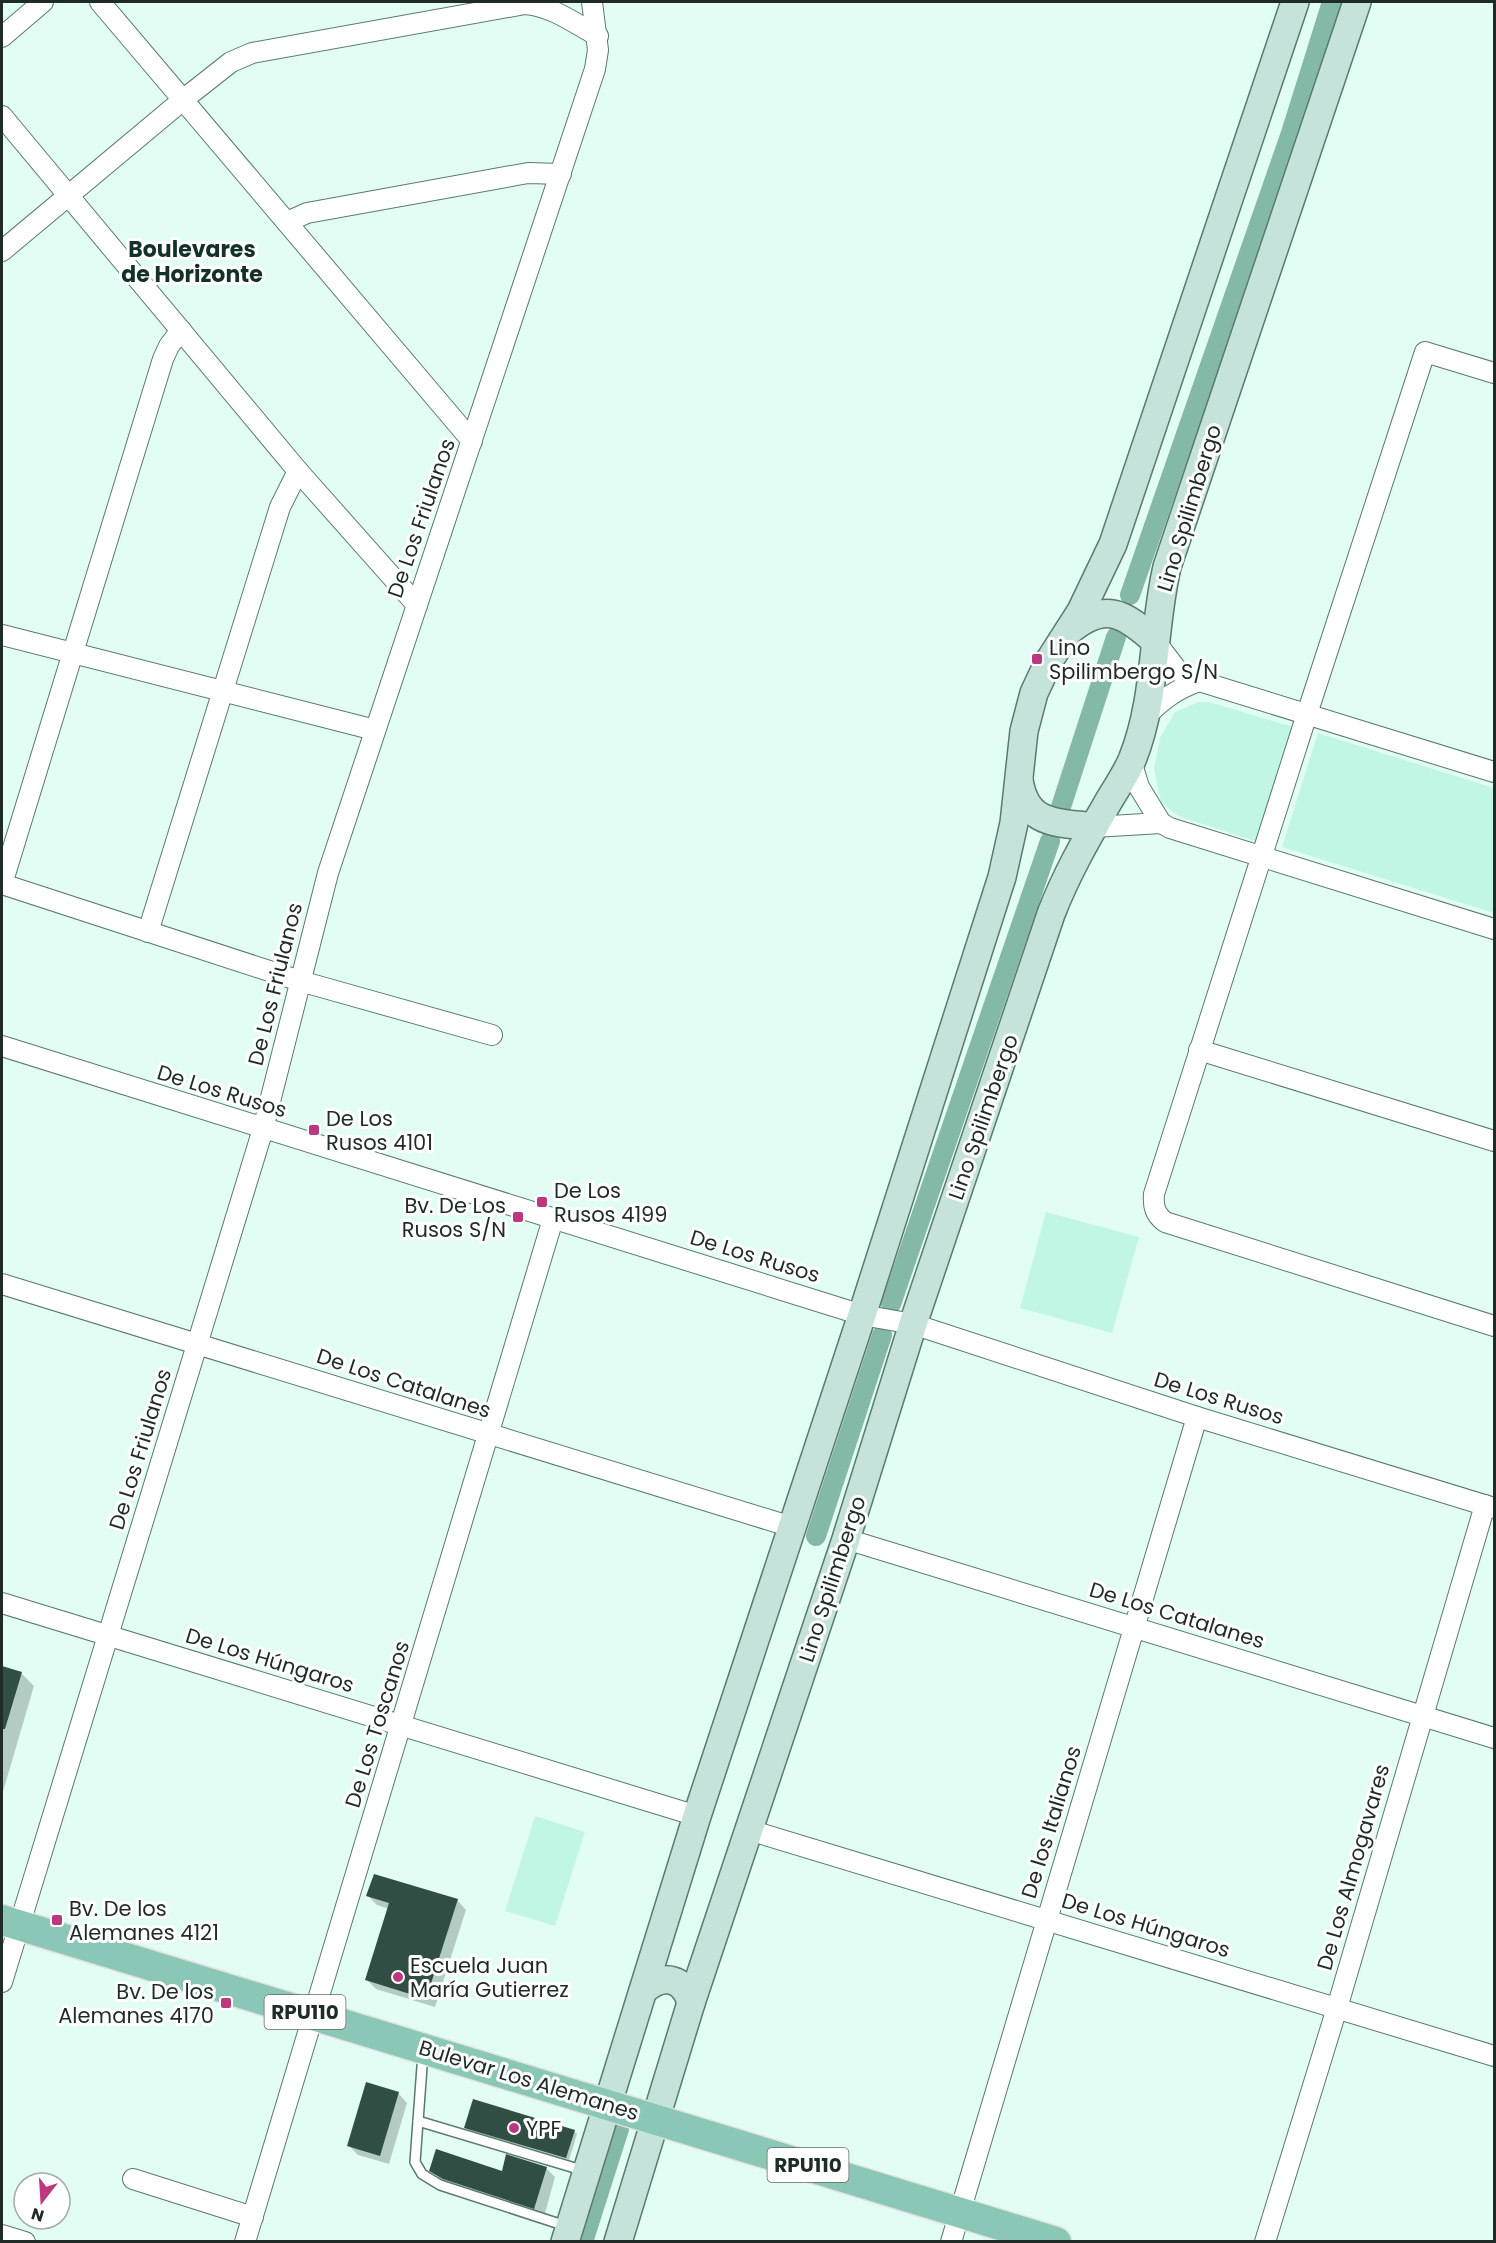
<svg xmlns="http://www.w3.org/2000/svg" width="1496" height="2243" viewBox="0 0 1496 2243" font-family="Poppins,sans-serif">
<rect width="100%" height="100%" fill="#e2fef4"/>
<g fill="#c2f6e4">
<polygon points="1199,702 1209,702 1293,727 1255,841 1178,816 1161,802 1154,768 1160,738 1175,712"/>
<polygon points="1318,733 1494,788 1494,913 1282,847"/>
<polygon points="1046,1212 1139,1237 1112,1333 1020,1308"/>
<polygon points="535,1816 585,1832 555,1926 505,1911"/>
</g>
<g fill="#0003">
<polygon points="2,1668 22,1674 34,1686 2,1795"/>
<polygon points="368,1896 457,1900 466,1910 435,2007 376,1989 366,1979 389,1909 377,1905"/>
<polygon points="398,2093 407,2103 389,2164 358,2155 349,2146"/>
<polygon points="466,2127 574,2131 577,2134 569,2160 468,2130"/>
<polygon points="546,2168 555,2177 544,2217 454,2188 440,2179 431,2170 503,2173"/>
</g>
<g fill="none" stroke-linecap="round" stroke-linejoin="round">
<g stroke="#84b9a7" stroke-width="20">
<polyline points="1130,595 1291,133 1332,2"/>
<polyline points="1060,810 1116,637"/>
<polyline points="891,1304 1050,841"/>
<polyline points="816,1536 882,1335"/>
<polyline points="583,2242 619,2129"/>
</g>
</g>
<g fill="#304e44">
<polygon points="2,1666 22,1672 5,1729 2,1729"/>
<polygon points="374,1874 458,1899 426,1999 365,1980 389,1903 366,1896"/>
<polygon points="366,2082 399,2092 380,2156 347,2146"/>
<polygon points="473,2099 575,2130 566,2158 464,2128"/>
<polygon points="436,2149 502,2171 506,2154 547,2167 534,2209 443,2179 429,2171"/>
</g>
<g fill="none" stroke-linecap="round" stroke-linejoin="round">
<defs>
<g id="lane">
<polyline points="423,2053 415,2162 422,2174 440,2185 566,2226"/>
<polyline points="418,2121 585,2171"/>
</g>
<g id="street">
<polyline points="100,2 472,441"/>
<polyline points="2,37 43,2"/>
<polyline points="2,116 298,471 417,605"/>
<polyline points="287,222 307,213 528,173 561,174"/>
<path d="M 2,251 L 184,99 L 231,62 L 252,53 L 525,4 C 552,6 574,23 598,36"/>
<path d="M 1494,373 L 1425,352 L 1307,714 L 1154,1194 C 1153,1207 1155,1214 1165,1222 L 1494,1326"/>
<polyline points="2,635 375,730"/>
<polyline points="1199,681 1494,772"/>
<path d="M 1145,717 C 1163,699 1175,690 1199,681 L 1178,671 L 1155,641"/>
<polyline points="1161,823 1170,828 1494,929"/>
<polyline points="1094,827 1161,823 1139,787 1131,761"/>
<polyline points="2,884 163,359 169,346 181,330"/>
<polyline points="2,884 300,981 492,1035"/>
<polyline points="148,932 280,507 298,471"/>
<polyline points="2,1046 862,1315 913,1324 1197,1417 1494,1508"/>
<polyline points="1199,1050 1494,1141"/>
<polyline points="2,1284 792,1527"/>
<polyline points="846,1539 1494,1738"/>
<polyline points="2,1603 697,1816"/>
<polyline points="749,1830 1494,2056"/>
<polyline points="2,1982 263,1129 328,873 595,69 598,50 592,2"/>
<polyline points="133,2179 253,2217"/>
<polyline points="2,2235 25,2242"/>
<polyline points="245,2242 553,1219"/>
<polyline points="951,2242 1197,1417"/>
<polyline points="1265,2242 1337,2008 1485,1505"/>
</g>
<g id="secondary">
<path d="M 1069,631 C 1105,601 1124,613 1155,641"/>
<path d="M 1019,780 C 1026,826 1057,822 1094,827"/>
<path d="M 645,1989 C 664,1973 684,1978 691,2003"/>
<polyline points="565,2242 697,1816 862,1315 1002,877 1014,823 1024,731 1034,693 1049,661 1081,611 1113,544 1295,2"/>
<path d="M 618,2242 L 691,2003 L 846,1539 L 913,1324 L 1051,914 C 1066,875 1086,840 1107,804 C 1115,790 1125,776 1132,760 C 1157,699 1152,631 1167,567 L 1357,2"/>
</g>
<polyline id="primary" points="2,1920 1056,2242"/>
</defs>
<use href="#lane" stroke="#5a7a6f" stroke-width="12"/>
<use href="#street" stroke="#5a7a6f" stroke-width="22"/>
<use href="#secondary" stroke="#5a7a6f" stroke-width="30"/>
<use href="#primary" stroke="#e0e1e1" stroke-width="33"/>
<use href="#lane" stroke="#fff" stroke-width="9"/>
<use href="#street" stroke="#fff" stroke-width="20"/>
<use href="#secondary" stroke="#c5e3db" stroke-width="27"/>
<use href="#primary" stroke="#8bc7b7" stroke-width="30"/>
</g>
<g fill="#bb387e" stroke="#fff" stroke-width="2">
<rect x="1031" y="653" width="12" height="12" rx="3"/>
<rect x="308" y="1124" width="12" height="12" rx="3"/>
<rect x="536" y="1196" width="12" height="12" rx="3"/>
<rect x="512" y="1211" width="12" height="12" rx="3"/>
<rect x="51" y="1914" width="12" height="12" rx="3"/>
<circle cx="398" cy="1977" r="6"/>
<rect x="220" y="1997" width="12" height="12" rx="3"/>
<circle cx="514" cy="2128" r="6"/>
</g>
<g text-anchor="middle" dominant-baseline="central" stroke-width="6" stroke-linejoin="round" paint-order="stroke">
<g fill="#fff" stroke="#626b68" stroke-width="1.5">
<rect x="264.5" y="1995" width="81" height="34" rx="4.5"/>
<rect x="767.5" y="2148" width="81" height="34" rx="4.5"/>
</g>
<g font-size="20" font-weight="bold" fill="#1e2b27">
<text x="305" y="2012">RPU110</text>
<text x="808" y="2165">RPU110</text>
</g>
<g font-size="21" fill="#1e2b27" stroke="#fff">
<text transform="translate(1189 508) rotate(-73)">Lino Spilimbergo</text>
<text transform="translate(421 518) rotate(-71)">De Los Friulanos</text>
<text transform="translate(275 984) rotate(-76)">De Los Friulanos</text>
<text transform="translate(222 1091) rotate(17)">De Los Rusos</text>
<text transform="translate(983 1117) rotate(-71)">Lino Spilimbergo</text>
<text transform="translate(755 1256) rotate(17)">De Los Rusos</text>
<text transform="translate(404 1383) rotate(18)">De Los Catalanes</text>
<text transform="translate(1219 1398) rotate(17)">De Los Rusos</text>
<text transform="translate(140 1449) rotate(-73)">De Los Friulanos</text>
<text transform="translate(832 1579) rotate(-72)">Lino Spilimbergo</text>
<text transform="translate(1177 1615) rotate(17)">De Los Catalanes</text>
<text transform="translate(270 1660) rotate(17)">De Los Húngaros</text>
<text transform="translate(377 1724) rotate(-73)">De Los Toscanos</text>
<text transform="translate(1051 1822) rotate(-73)">De los Italianos</text>
<text transform="translate(1353 1867) rotate(-74)">De Los Almogavares</text>
<text transform="translate(1146 1925) rotate(17)">De Los Húngaros</text>
<text transform="translate(529 2080) rotate(17)">Bulevar Los Alemanes</text>
</g>
<g font-size="21" fill="#1e2b27" stroke="#fff" text-anchor="start">
<text x="1049" y="647">Lino<tspan x="1049" dy="24">Spilimbergo S/N</tspan></text>
<text x="326" y="1118">De Los<tspan x="326" dy="24">Rusos 4101</tspan></text>
<text x="554" y="1190">De Los<tspan x="554" dy="24">Rusos 4199</tspan></text>
<text x="506" y="1205" text-anchor="end">Bv. De Los<tspan x="506" dy="24">Rusos S/N</tspan></text>
<text x="69" y="1908">Bv. De los<tspan x="69" dy="24">Alemanes 4121</tspan></text>
<text x="410" y="1965">Escuela Juan<tspan x="410" dy="24">María Gutierrez</tspan></text>
<text x="214" y="1991" text-anchor="end">Bv. De los<tspan x="214" dy="24">Alemanes 4170</tspan></text>
<text x="526" y="2128">YPF</text>
</g>
<g font-size="22" font-weight="bold" fill="#133128" stroke="#fff">
<text x="192" y="249">Boulevares<tspan x="192" dy="25">de Horizonte</tspan></text>
</g>
</g>
<rect width="1496" height="2243" fill="none" stroke="#1e2b27" stroke-width="6"/>
<g transform="translate(42 2201) rotate(197)"><circle r="28" fill="#ffffff" stroke="#a5aaa9" stroke-width="1.5"/>
<path d="M0-4.5L10 22L0 15L-10 22Z" fill="#bb387e"/>
<text y="-9" font-size="16" font-weight="bold" text-anchor="middle" fill="#1e2b27">N</text>
</g>
</svg>
